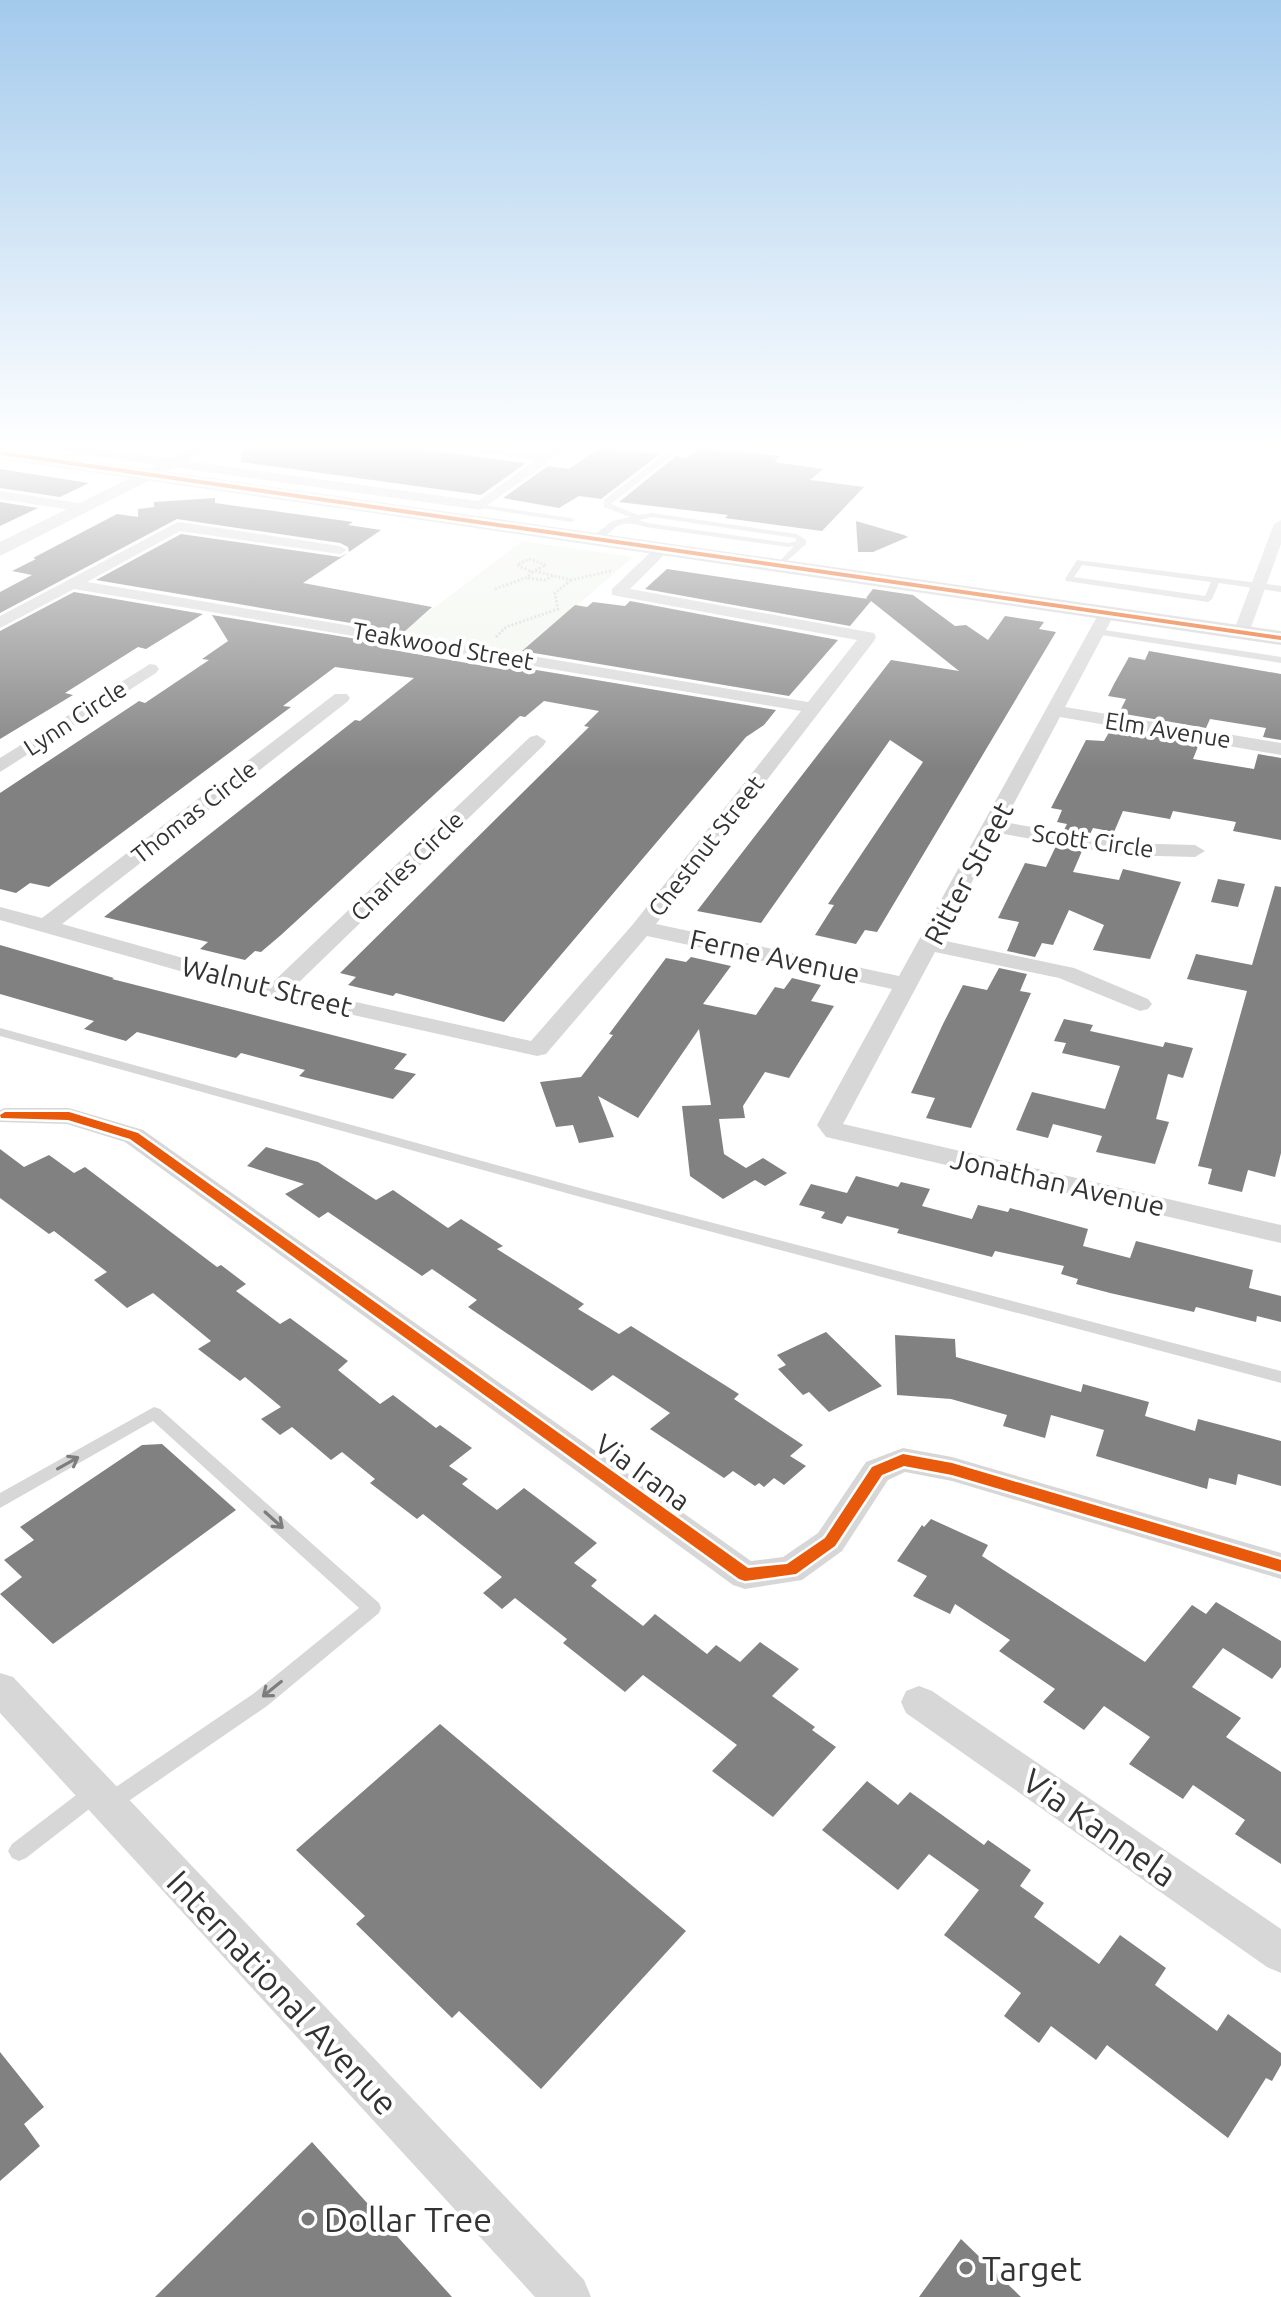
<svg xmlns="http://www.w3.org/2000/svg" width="1281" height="2297" viewBox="0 0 1281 2297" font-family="Ubuntu,sans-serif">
<rect width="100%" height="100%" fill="#fff"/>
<polygon fill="#f1f5ed" points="522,541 633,557 519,656 397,636"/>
<g fill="#818181">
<polygon points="242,448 412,448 526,463 481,495 241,462"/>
<polygon points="599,448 660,454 601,499 579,496 559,508 503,498 548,466 569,469"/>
<polygon points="699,448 781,456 774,462 823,469 810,480 864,487 822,531 725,518 728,515 619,502 676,456 687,458"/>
<polygon points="0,469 89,483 60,497 0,488"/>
<polygon points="215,498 215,503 353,522 348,525 381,530 349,552 348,547 340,543 177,519 0,613 0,592 32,575 12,571 36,559 33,558 117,514 138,517 138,509 154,507 154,502"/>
<polygon points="0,502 38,508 0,526"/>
<polygon points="856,521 904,535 908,537 873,552 858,552"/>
<polygon points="181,534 340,557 348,553 303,583 432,607 404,632 96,580"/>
<polygon points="667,569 868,599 866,598 873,589 913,595 955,626 966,625 988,640 1005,616 1044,622 1039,629 1056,632 877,932 865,930 856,944 815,935 834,905 828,904 923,762 890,740 761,923 697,911 891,660 959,671 871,601 850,626 645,589"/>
<polygon points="74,592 203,614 146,649 138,647 65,693 73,695 0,739 0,631"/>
<polygon points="630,601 838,640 789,696 522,651 575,605 587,607 593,602 625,606"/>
<polygon points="212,615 387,644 382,648 501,669 506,665 776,710 764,725 746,737 504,1022 396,993 393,996 348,985 356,977 340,973 589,727 584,726 599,711 544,701 525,717 520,716 281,935 261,952 255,951 245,960 200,949 208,942 104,917 355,720 360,721 414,678 335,667 283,706 291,707 49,887 30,883 16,893 0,889 0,793 130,707 139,701 145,703 209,660 202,659 228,641"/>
<polygon points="1149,651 1281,674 1281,740 1263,737 1266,728 1210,719 1206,728 1119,713 1126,699 1108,696 1114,684 1129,657 1145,660"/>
<polygon points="1111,729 1199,744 1193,759 1254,769 1258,754 1281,758 1281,840 1233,831 1236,822 1173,811 1170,819 1123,811 1114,832 1093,828 1090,834 1064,830 1067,824 1057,822 1062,810 1051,808 1086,740 1104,741"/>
<polygon points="1056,846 1082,851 1073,872 1119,880 1123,869 1181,882 1150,959 1093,950 1104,925 1069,910 1053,945 1042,943 1035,957 1007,951 1019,922 998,918 1025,863 1046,867"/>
<polygon points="1218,879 1245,884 1238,907 1211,902"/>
<polygon points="1275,886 1281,887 1281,1153 1275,1177 1248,1170 1242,1192 1208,1184 1212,1169 1198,1166 1247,991 1187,979 1196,954 1252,965"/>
<polygon points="0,945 114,978 112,979 407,1054 394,1069 416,1074 393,1099 299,1076 305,1070 241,1053 236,1058 137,1032 126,1041 84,1029 94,1021 0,994"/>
<polygon points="691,957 731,966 703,1004 756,1015 775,987 784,989 792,978 821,985 811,1001 834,1006 789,1078 765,1072 743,1106 745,1118 719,1119 724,1154 746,1168 763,1158 787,1173 765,1186 755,1180 723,1199 690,1176 682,1106 711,1105 699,1029 638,1118 598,1096 614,1137 579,1143 573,1125 556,1127 540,1082 581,1077 613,1035 609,1034 666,958 686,962"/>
<polygon points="999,968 1027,974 1020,991 1031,993 971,1128 926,1118 935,1098 911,1093 943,1024 963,985 987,990"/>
<polygon points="1064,1019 1093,1025 1090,1031 1163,1047 1165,1042 1193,1048 1183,1078 1168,1074 1156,1119 1169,1122 1155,1164 1096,1152 1102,1136 1053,1124 1048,1138 1016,1130 1032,1092 1105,1109 1120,1066 1062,1053 1066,1043 1054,1041"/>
<polygon points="266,1147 318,1162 376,1200 393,1190 448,1228 461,1219 503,1246 497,1249 584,1304 578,1309 619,1334 631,1326 739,1394 734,1399 803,1445 790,1456 806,1466 784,1485 774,1478 764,1487 759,1483 755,1486 733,1471 724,1478 650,1429 670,1413 613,1375 592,1391 468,1307 477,1300 432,1269 422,1276 328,1212 319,1218 285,1194 304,1184 247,1166"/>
<polygon points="0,1149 24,1167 49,1155 74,1173 85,1167 217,1267 221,1265 246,1284 236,1291 280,1324 290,1318 348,1361 338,1370 380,1404 393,1395 436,1428 440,1425 472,1448 449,1466 468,1479 462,1484 497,1510 524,1488 597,1543 574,1563 597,1580 591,1586 643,1626 655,1614 707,1654 716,1645 740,1662 760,1642 799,1669 772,1696 815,1727 812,1730 836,1747 773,1817 712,1771 737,1745 643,1675 625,1692 563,1643 567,1639 515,1598 502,1609 483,1593 502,1577 423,1514 417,1519 370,1483 375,1479 342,1452 331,1460 292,1427 280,1435 261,1419 281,1407 245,1377 240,1381 198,1349 211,1341 153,1293 127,1308 94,1280 107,1272 54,1231 49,1234 0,1198"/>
<polygon points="856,1176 898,1187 901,1182 930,1189 922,1206 972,1219 978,1205 1008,1212 1010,1208 1088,1229 1083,1246 1130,1258 1136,1241 1253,1270 1249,1288 1281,1296 1281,1322 1257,1316 1256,1322 1196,1307 1194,1312 1110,1293 1076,1284 1078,1279 1061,1274 1064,1266 995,1251 992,1257 897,1233 899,1229 847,1216 842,1224 821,1218 825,1212 799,1205 811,1184 847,1193"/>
<polygon points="826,1332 882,1386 829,1412 809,1392 803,1395 778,1369 786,1365 777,1355"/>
<polygon points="895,1335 955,1339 956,1357 1081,1392 1083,1384 1149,1402 1145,1416 1195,1431 1198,1419 1281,1441 1281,1486 1238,1474 1236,1485 1209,1478 1207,1489 1096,1456 1104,1430 1051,1415 1045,1438 1003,1426 1007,1415 951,1399 897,1395"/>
<polygon points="162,1444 236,1510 53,1644 0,1594 22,1577 4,1560 34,1540 20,1527 142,1445"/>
<polygon points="931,1519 988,1545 982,1556 1145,1662 1192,1605 1206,1614 1216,1602 1281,1641 1281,1667 1272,1679 1223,1648 1192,1687 1241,1718 1226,1737 1281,1772 1281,1864 1235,1834 1245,1820 1193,1785 1183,1799 1129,1764 1150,1737 1104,1706 1084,1730 1043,1702 1055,1689 999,1651 1010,1640 955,1604 950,1614 913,1596 927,1576 897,1561 922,1525 924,1527"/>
<polygon points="440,1724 686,1931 541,2089 459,2011 452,2018 356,1924 365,1916 296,1850"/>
<polygon points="867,1781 898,1805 910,1792 984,1845 988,1840 1031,1870 1020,1886 1044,1903 1034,1917 1099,1964 1120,1935 1166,1968 1155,1985 1217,2031 1228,2014 1281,2053 1281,2065 1272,2081 1266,2078 1228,2138 1107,2045 1096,2060 1051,2026 1039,2043 1004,2016 1021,1993 944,1935 979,1890 929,1854 898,1890 822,1830"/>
<polygon points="0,2052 44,2107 24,2124 40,2146 0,2181"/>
<polygon points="312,2142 452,2297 155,2297"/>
<polygon points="961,2239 1021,2297 919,2297"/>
</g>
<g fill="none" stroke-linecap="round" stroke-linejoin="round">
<g stroke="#d6d6d6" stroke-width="3" stroke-dasharray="2 2" stroke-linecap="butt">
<polygon points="529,559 546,565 532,572 517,565"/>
<polyline points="535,571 571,580 611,571"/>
<polyline points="528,578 545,580 553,576"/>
<polyline points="495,589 528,577 532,572"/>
<polyline points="496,637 506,627 558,609 555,593 571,580"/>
</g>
<g fill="#d7d7d7" fill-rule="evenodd">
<path d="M 673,448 L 681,448 L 611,504 L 638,515 L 652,513 L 797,534 L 806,540 L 806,544 L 779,568 L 775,566 L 794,546 L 788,547 L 645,527 C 609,515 617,538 592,541 L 592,537 L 612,521 L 630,517 L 604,507 L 604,500 ZM 652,517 L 795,538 L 797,541 L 788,543 L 647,523 L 639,520 Z"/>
<polygon points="478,504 571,518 575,520 571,522 481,508 478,508"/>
<path d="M 1077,560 L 1281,586 L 1281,592 L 1219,583 L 1212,599 L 1208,602 L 1066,581 L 1065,579 ZM 1082,565 L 1211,582 L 1205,596 L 1074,577 Z"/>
<polygon points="1098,629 1281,657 1281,663 1095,634 1095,630"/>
<polygon points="0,1028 587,1190 1281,1371 1281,1383 577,1196 0,1036"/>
<polygon points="154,1407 160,1409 379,1603 381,1608 379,1613 267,1706 117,1809 110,1811 103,1809 101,1800 26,1858 19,1861 12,1858 8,1851 12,1844 88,1786 95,1783 102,1786 104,1795 253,1694 359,1608 153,1421 0,1508 0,1493"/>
</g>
<g fill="#d7d7d7" fill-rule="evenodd">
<polygon points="57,448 92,448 478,501 536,460 477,452 471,448 546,453 553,448 568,448 481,510 64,452"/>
<polygon points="0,491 84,504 91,508 84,512 0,499"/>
<polygon points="1281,520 1281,544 1249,633 1241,638 1235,636 1233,633 1274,524"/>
<polygon points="178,522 340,546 347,550 340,554 180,531 87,582 808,702 857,640 612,595 612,589 657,546 667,546 667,552 630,589 874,633 876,637 874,641 656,924 899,976 1099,613 1101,610 1113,610 1115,613 1065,707 1281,743 1281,755 1060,717 1004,822 1122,843 1195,845 1205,851 1195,857 1122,855 998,833 941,940 1074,968 1148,999 1152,1004 1148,1009 1140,1011 1059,978 935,952 843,1124 1281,1225 1281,1243 826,1137 817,1125 892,989 647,936 546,1054 537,1056 268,996 0,920 0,907 42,918 335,694 347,694 350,698 347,702 62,924 272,983 530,737 537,735 546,741 544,745 293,988 531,1041 634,923 801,711 74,589 0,628 0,616"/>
<polygon points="150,664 156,665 159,669 156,673 0,772 0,758"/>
<polygon points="69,1108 143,1130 751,1561 783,1557 818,1533 866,1462 903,1448 952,1457 1281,1553 1281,1579 952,1481 905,1472 888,1480 842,1551 802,1580 745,1589 733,1585 125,1142 67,1124 0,1122 0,1110 5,1108"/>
<polygon points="0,1673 13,1677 584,2280 591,2297 535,2297 0,1713"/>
<polygon points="919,1686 932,1691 1281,1929 1281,1973 1267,1967 906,1713 901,1702 906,1691"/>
</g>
<polygon fill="#d7d7d7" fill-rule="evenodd" points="191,448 213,448 0,556 0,542"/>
<polygon fill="#d0d0d0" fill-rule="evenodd" points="0,448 1281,631 1281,645 0,459"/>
<defs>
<g id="cycleway">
<polygon points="0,451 1281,636 1281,640 0,455"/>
<polygon points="5,1112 69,1112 138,1133 748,1568 787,1564 825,1538 872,1467 903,1454 952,1463 1281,1560 1281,1572 952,1475 904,1466 882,1475 835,1546 796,1574 745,1581 739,1579 130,1139 68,1120 1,1118 0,1115"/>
</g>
</defs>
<use href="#cycleway" stroke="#fff" stroke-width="5"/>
<use href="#cycleway" fill="#e8590c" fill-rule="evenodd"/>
</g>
<defs><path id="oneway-shaft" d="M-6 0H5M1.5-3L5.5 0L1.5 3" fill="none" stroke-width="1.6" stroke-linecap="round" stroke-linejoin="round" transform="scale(2)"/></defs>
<g stroke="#7d7d7d">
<use href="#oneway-shaft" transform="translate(68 1463) rotate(-29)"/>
<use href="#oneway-shaft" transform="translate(274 1520) rotate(42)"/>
<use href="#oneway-shaft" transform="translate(272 1689) rotate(141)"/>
</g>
<linearGradient id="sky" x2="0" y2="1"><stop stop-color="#a3caec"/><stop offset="0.58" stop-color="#fff"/><stop offset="1" stop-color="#fff" stop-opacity="0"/></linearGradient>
<rect width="1281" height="769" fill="url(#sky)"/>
<g fill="#7a7a7a" stroke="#fff" stroke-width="3">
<circle cx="308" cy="2219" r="8"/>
<circle cx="966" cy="2268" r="8"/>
</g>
<g text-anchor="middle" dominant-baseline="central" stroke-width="8" stroke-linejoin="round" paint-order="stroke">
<g font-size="24" fill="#333" stroke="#fff">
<text transform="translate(443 646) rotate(10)">Teakwood Street</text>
<text transform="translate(75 718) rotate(-33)">Lynn Circle</text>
<text transform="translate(1168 730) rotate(9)">Elm Avenue</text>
<text transform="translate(194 812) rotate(-38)">Thomas Circle</text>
<text transform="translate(1093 841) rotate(8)">Scott Circle</text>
<text transform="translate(706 846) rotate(-52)">Chestnut Street</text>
<text transform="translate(407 866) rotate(-44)">Charles Circle</text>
</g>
<g font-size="28" fill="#333" stroke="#fff">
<text transform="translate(968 873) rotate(-62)">Ritter Street</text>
<text transform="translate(775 956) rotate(12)">Ferne Avenue</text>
<text transform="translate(267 986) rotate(14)">Walnut Street</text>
<text transform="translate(1058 1182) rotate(13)">Jonathan Avenue</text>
<text transform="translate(643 1472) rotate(36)">Via Irana</text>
</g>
<g font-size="34" fill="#333" stroke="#fff">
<text transform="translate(1100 1827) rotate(35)">Via Kannela</text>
<text transform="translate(283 1992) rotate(47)">International Avenue</text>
</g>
<g font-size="34" fill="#333" stroke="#fff" text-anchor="start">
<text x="324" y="2219">Dollar Tree</text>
<text x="982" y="2268">Target</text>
</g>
</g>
</svg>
